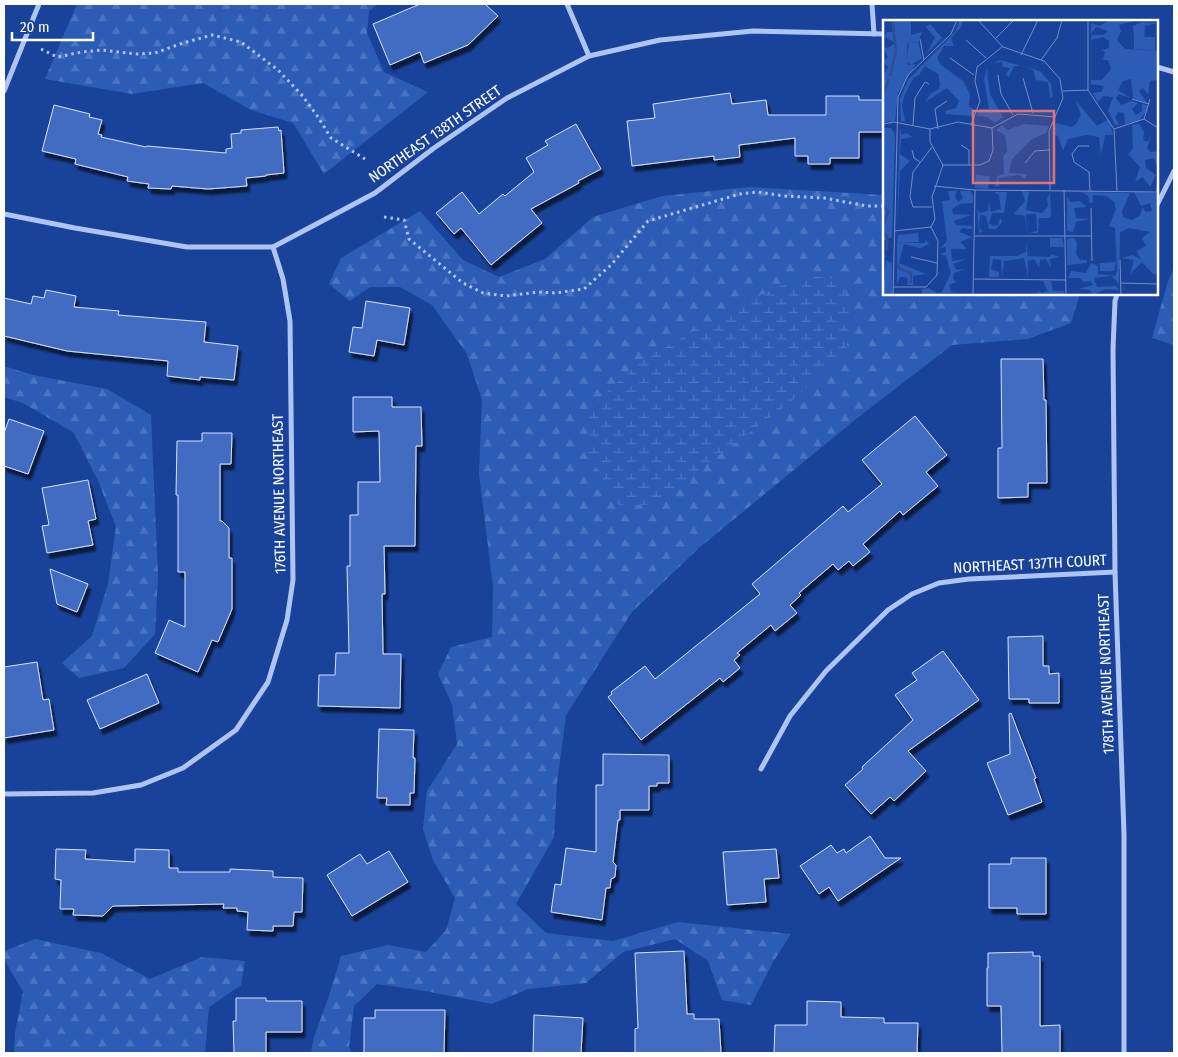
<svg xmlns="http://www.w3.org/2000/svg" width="1178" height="1057" viewBox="0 0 1178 1057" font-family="'Fira Sans Condensed',sans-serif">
<defs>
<pattern id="forest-firs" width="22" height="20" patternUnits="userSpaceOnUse" patternTransform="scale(1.25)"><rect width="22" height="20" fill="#2d5cb7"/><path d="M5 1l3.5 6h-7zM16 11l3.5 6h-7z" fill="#4c74c2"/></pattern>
<pattern id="wetland-marsh" width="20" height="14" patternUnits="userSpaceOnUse" patternTransform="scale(1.25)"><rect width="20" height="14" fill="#2d5cb7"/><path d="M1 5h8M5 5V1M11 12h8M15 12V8" fill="none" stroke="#4c74c2"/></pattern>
<filter id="shadow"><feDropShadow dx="3" dy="5.5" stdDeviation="1" flood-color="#0009"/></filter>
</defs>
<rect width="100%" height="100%" fill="#19439a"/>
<g fill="url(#forest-firs)">
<polygon points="77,4 378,4 369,11 367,33 384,72 428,92 324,174 293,123 251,110 203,83 132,94 45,79"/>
<polygon points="750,187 884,195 884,294 1080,294 1071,323 1028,339 952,345 856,419 700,547 632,612 566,715 557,783 554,837 516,904 546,933 613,941 678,922 791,934 773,962 751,1005 722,1000 708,961 675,939 623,952 586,983 528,989 492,1004 425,991 377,984 354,1006 349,1047 352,1053 311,1053 314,1037 329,996 341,956 388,945 426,952 446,930 455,898 433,860 423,829 427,791 457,744 452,704 438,674 451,647 492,637 493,586 479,474 482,400 467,354 432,305 400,287 370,287 350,301 329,284 341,258 420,211 463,260 499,277 545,259 593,217 662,196"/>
<polygon points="1174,268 1174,345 1152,338 1168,281"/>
<polygon points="4,366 33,375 107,389 151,415 158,576 155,634 124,668 79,678 62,663 92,636 108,584 116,527 99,483 74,433 23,403 4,397"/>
<polygon points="35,939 101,953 150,979 202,957 245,961 241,985 209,1007 205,1053 14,1053 15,1033 23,992 4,959 4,951"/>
</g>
<polygon fill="url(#wetland-marsh)" points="802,276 843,279 851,315 846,352 787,405 688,478 659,505 619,505 588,455 590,407 641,361 739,305"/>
<g fill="#426cc1" stroke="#d6e3fc" filter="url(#shadow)">
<polygon points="420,4 485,4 498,16 468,45 424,63 420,52 390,65 373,24"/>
<polygon points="730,93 732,104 766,100 768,115 826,115 826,96 859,96 859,100 884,100 884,132 859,132 859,158 830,158 830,164 808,164 808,156 795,156 795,138 739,145 740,157 714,160 714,156 632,166 627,121 655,118 653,104"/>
<polygon points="54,105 90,114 89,117 102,120 98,134 102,135 101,137 146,147 147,146 226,153 226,149 232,148 231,134 241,133 241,130 278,127 279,131 281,130 284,173 266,175 266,176 246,178 247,186 208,189 172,186 171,189 148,188 149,184 127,181 128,177 75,164 76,159 42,151"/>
<polygon points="576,124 601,169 578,181 579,183 531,209 542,223 491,265 461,228 454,234 436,213 462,192 479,214 503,194 505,196 534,172 526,158 548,145 545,141"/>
<polygon points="46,290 76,296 74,307 119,311 118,315 206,322 204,342 238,346 234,380 200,377 200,380 167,376 168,361 67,351 4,336 4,298 31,304 33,296 44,298"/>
<polygon points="366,301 410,308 404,345 377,340 374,356 349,352 353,327 362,328"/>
<polygon points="1001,359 1043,359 1044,400 1046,400 1047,483 1028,483 1028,497 998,498 998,448 1002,448"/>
<polygon points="353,397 392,397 392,407 421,407 422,446 416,446 415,546 384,546 385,594 382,594 383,654 401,654 400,708 318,706 319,675 335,675 336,653 349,653 347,566 350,566 350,515 358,515 358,482 380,482 379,431 353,432"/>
<polygon points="915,416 947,455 926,472 938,486 903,515 900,511 863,544 870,552 853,566 849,561 838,570 833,564 799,593 801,595 790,605 797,613 775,631 771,625 737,653 740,655 734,660 740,668 723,682 720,678 641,740 608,697 612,694 611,692 645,666 655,679 760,594 752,584 843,506 848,512 882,484 862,460"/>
<polygon points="9,419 44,431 28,474 4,466 4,433"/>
<polygon points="202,433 232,433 231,464 220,464 220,521 222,521 229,528 229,558 232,558 232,609 218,642 212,640 198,672 155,653 169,620 185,627 185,572 178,572 178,495 176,495 177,441 202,441"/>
<polygon points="88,480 96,519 88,521 93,545 47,553 42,526 49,525 42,488"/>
<polygon points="50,569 88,584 77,612 57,604"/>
<polygon points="1043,636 1043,666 1049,666 1049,674 1059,673 1059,703 1029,703 1029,699 1009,699 1008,637"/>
<polygon points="943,651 979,700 908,751 926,771 894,801 890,797 871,814 845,785 863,769 862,767 913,720 895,695 917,680 912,673"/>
<polygon points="37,662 43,700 49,699 54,730 4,738 4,667"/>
<polygon points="147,674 159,703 100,729 87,700"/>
<polygon points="1011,713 1036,778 1034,779 1042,802 1008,815 987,763 1010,754 1009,714"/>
<polygon points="379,729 414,730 413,758 415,758 414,793 410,793 410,805 386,805 387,798 377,798"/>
<polygon points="603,754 669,755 669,783 657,783 657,786 649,786 649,810 620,810 620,820 618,820 613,862 616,865 615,877 611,879 610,888 606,888 602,920 551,912 555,884 561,885 566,848 596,852 596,785 603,785"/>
<polygon points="870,836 885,858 901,858 838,901 829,887 819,894 800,866 831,845 837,853 844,849 846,853"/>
<polygon points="56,849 86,850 85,859 135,862 135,849 169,850 169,868 178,868 178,872 230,872 230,869 273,871 273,877 303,878 302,912 294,912 293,926 273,926 273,931 247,930 248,912 237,911 237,908 223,908 224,904 113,906 103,916 73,915 74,909 60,909 61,880 55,879"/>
<polygon points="776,849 779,878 764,879 766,902 727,905 723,852"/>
<polygon points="389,851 408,882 352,916 327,875 360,854 367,864"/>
<polygon points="1011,858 1046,858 1046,914 1017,914 1017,908 989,908 989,864 1011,864"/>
<polygon points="684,951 687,1014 694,1014 694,1019 719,1019 721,1053 635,1053 635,1029 638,1028 635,953"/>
<polygon points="1033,952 1033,956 1040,956 1040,1026 1060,1025 1060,1053 1002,1053 1001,1006 987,1006 987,968 988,968 988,953"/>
<polygon points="236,998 266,998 266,1001 302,1001 302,1032 266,1032 266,1053 234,1053 233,1021 236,1021"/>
<polygon points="807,1001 841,1002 841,1017 884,1018 884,1023 918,1023 917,1053 774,1053 775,1025 807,1025"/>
<polygon points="375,1010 445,1010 444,1053 364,1053 364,1018 375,1018"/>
<polygon points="534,1015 583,1018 581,1053 533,1053"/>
</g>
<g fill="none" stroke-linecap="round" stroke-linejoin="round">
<g stroke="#afc5f1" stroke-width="3" stroke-dasharray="2.5 4" stroke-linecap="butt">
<polyline points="41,49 57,57 82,52 102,50 137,54 155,53 183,43 212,35 241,42 278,70 301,94 318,117 331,138 365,159"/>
<polyline points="384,217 404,220 409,239 463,283 483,293 506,296 538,292 555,293 584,289 611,265 648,221 740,194 758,192 784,196 824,198 867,206 884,206"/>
</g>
<g stroke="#afc5f1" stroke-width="5">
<polyline points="567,4 589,56"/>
<polyline points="872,4 874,34"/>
<polyline points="1157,67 1174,72"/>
<polyline points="4,91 39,4"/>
<polyline points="1157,205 1174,171"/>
<polyline points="4,214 75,228 187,247 273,247 375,193 434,148 507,98 589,56 660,40 753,31 884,34"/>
<polyline points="1117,294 1115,301 1113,349 1115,572 1124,834 1124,1053"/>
<polyline points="761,769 790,716 826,671 888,610 912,594 939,583 969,579 1115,572"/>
<polyline points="4,794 93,793 141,785 183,768 236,730 268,682 287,620 293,580 290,321 283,279 273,247"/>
</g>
</g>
<g text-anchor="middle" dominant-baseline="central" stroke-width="4" stroke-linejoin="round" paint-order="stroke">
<g font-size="15" fill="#fff" stroke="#19439a">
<text transform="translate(435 134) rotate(-35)">NORTHEAST 138TH STREET</text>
<text transform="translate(279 494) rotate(-91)">176TH AVENUE NORTHEAST</text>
<text transform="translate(1030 564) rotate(-3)">NORTHEAST 137TH COURT</text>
<text transform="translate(1106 674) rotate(-92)">178TH AVENUE NORTHEAST</text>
</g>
</g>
<g transform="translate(883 20)">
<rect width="275" height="275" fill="#19439a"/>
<path d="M 254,17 L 272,17 L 272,31 L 251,29 L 251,18 ZM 26,21 L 35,22 L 39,38 L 28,45 L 24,41 ZM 233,242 L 231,251 L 217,251 L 217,243 Z" fill="#2d5cb7"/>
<path d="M 0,0 L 28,0 L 28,15 L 39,12 L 35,22 L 26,21 L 24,25 L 25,45 L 33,44 L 15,73 L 12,101 L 0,102 L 0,56 L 5,47 L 0,41 L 5,37 L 0,27 L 5,28 L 13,23 L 1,17 L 4,12 L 12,12 L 11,3 ZM 77,0 L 80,0 L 78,7 L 68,18 L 71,26 L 61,26 L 54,38 L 58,45 L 80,61 L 87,74 L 86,86 L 91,90 L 89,96 L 62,94 L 62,91 L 73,88 L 76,81 L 64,68 L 42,82 L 48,73 L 56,69 L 57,63 L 55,54 L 42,46 L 36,55 L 31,57 L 21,76 L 19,86 L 22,101 L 18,101 L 17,79 L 25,60 L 72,12 ZM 226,0 L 254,0 L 236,5 L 238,11 L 234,20 L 242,29 L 275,31 L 275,60 L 267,61 L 265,75 L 260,68 L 256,71 L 264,83 L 250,78 L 248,59 L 240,61 L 235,70 L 247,78 L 236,74 L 233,78 L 238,85 L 249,81 L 255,83 L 249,89 L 253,95 L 259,91 L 259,84 L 264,85 L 264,90 L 256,101 L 242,104 L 241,93 L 235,92 L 232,97 L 236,105 L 232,105 L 225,91 L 230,77 L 220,76 L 215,82 L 210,73 L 218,72 L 221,66 L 208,64 L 208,60 L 219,60 L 228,49 L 225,40 L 220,40 L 222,32 L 219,30 L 226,28 L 226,21 L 220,17 L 208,20 L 209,15 L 221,15 L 225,11 L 213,7 L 208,14 L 208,3 L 217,6 ZM 259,2 L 275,3 L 262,6 L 261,20 L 251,18 L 250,6 ZM 47,4 L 59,18 L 43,34 L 52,18 L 43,7 ZM 117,40 L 157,51 L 168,64 L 170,76 L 167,78 L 165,62 L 153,60 L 150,50 L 140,46 L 131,46 L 126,57 L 123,54 L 127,48 L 120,47 L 119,42 L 111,43 ZM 104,49 L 107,74 L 120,97 L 112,103 L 104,97 L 93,96 L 97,89 L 106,89 L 101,59 ZM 193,81 L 214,106 L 226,99 L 230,115 L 222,115 L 218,135 L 216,117 L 204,115 L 185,119 L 180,131 L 175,116 L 169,114 L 173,103 L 189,107 L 193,104 L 198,95 ZM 141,104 L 166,106 L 163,113 L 149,119 L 129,139 L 126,153 L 144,154 L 142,159 L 136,155 L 116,158 L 116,166 L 112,167 L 114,156 L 121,154 L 120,137 L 124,131 L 122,115 L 113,110 L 119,105 L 124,110 ZM 256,104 L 261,112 L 260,120 L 265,122 L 269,113 L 264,128 L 267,132 L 275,131 L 275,149 L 271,138 L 262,140 L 263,148 L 273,155 L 267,167 L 260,157 L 252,162 L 257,147 L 245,134 L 250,128 L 249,105 ZM 0,108 L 8,108 L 12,114 L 9,217 L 0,221 ZM 17,108 L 19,115 L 23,113 L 30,117 L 18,119 L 17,134 L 27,141 L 17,151 L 14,209 ZM 93,155 L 107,156 L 105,169 L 92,168 ZM 65,171 L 74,171 L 72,177 L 75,182 L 80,178 L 77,171 L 87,171 L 90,175 L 90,183 L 77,184 L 69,189 L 70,194 L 88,195 L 71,201 L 73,205 L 89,206 L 89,209 L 79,208 L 76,212 L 89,217 L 77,222 L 84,229 L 68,229 L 69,241 L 84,239 L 70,244 L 73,250 L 82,249 L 71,253 L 70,259 L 74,262 L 66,265 L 68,272 L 77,272 L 39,275 L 39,269 L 46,268 L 54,273 L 59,272 L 68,253 L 63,236 L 57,234 L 63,232 L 63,227 L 57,228 L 64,221 L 59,181 L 67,180 ZM 139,171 L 146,172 L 143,190 L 159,193 L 165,186 L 164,179 L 167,173 L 168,195 L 167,198 L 156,198 L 155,213 L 146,213 L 154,211 L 153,194 L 143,194 L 144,213 L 142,196 L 131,194 L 142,181 ZM 111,172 L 124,172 L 121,193 L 109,193 L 106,203 L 110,206 L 115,205 L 117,198 L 119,202 L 113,209 L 106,209 L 103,196 L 97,195 L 96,208 L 100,211 L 96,213 L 94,188 L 96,193 L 105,191 L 106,181 L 108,192 L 118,189 L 116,175 ZM 199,172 L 247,173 L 239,191 L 240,197 L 249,200 L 257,196 L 259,187 L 263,192 L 269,191 L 267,183 L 258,186 L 251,172 L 275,173 L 275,255 L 270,254 L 259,242 L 247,254 L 251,240 L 239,238 L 249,235 L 258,239 L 253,231 L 263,226 L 259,218 L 267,212 L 246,208 L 237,212 L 236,264 L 229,256 L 211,258 L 214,267 L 233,266 L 236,270 L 222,269 L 210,275 L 207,270 L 195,269 L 210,265 L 207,261 L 201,262 L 197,258 L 185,258 L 188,251 L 203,253 L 208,243 L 215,246 L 215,254 L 232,256 L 234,251 L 232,208 L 226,206 L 233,189 L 231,182 L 223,176 L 210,175 L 210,183 L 207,183 L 205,176 ZM 184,176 L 187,182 L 197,181 L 204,187 L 191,188 L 193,198 L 207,199 L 193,202 L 190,212 L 184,211 ZM 167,218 L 179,218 L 181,227 L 167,227 ZM 186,218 L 191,218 L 194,223 L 193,234 L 197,240 L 204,240 L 204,243 L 184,245 L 184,220 ZM 43,220 L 46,224 L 37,228 L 21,224 L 16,243 L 43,254 L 30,256 L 30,265 L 24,265 L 25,259 L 22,257 L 17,257 L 14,264 L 14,223 L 41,223 ZM 143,223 L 145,236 L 167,237 L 168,234 L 176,237 L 167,239 L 168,248 L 163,239 L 157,240 L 156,247 L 151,239 L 145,241 L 145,257 L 141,238 L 121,241 L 119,257 L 118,240 L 110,239 L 108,249 L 116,252 L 116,257 L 106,257 L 107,236 L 134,236 L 143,232 ZM 3,240 L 9,243 L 9,275 L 0,275 ZM 160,261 L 168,261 L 170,271 L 181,271 L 181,275 L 153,275 L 155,271 L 159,273 L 165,271 Z" fill="#2d5cb7"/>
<path d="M 148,110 L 148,115 L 133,125 L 131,119 Z" fill="#2d5cb7"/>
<path d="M 15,0 L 24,0 L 21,59 L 13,59 ZM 35,213 L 36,222 L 14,223 L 15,215 Z" fill="#2d5cb7"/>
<path fill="none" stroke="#304e8f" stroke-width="2.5" d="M 7,56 L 13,31 L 9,0M 0,75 L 6,59M 0,146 L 0,172M 0,186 L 5,191 L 0,207M 0,212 L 4,216 L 4,230M 14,244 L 17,249 L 28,253 L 28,263"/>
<path fill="none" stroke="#758ec2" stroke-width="1" d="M 95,0 L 120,27 L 161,41 L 177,59 L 180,78 L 166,111 L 167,170M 205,0 L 205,70 L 231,109 L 234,171M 113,18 L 131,0M 37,19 L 41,40M 83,20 L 103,38M 138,35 L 155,0M 67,38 L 91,55M 158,40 L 174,18 L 179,0M 115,55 L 118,74 L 130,95M 140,58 L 150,93M 180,71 L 205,70M 249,79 L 266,84M 261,99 L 275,108M 0,104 L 11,102 L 47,109 L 75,102 L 109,108 L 135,94 L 173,97M 30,105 L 32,78 L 42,62 L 46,64M 88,105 L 97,81 L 92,61 L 94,47 L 119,27M 55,109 L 52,89 L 64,81M 231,109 L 261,99 L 267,79M 78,125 L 86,130 L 86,145M 206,126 L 195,126 L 189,134 L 191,142 L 206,152 L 207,171M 29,130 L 31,138 L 37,142M 142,143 L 152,131 L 166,130M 60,145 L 97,145 L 106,141 L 110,130 L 109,108M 51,166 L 92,170 L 275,172M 181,170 L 183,275M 274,172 L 275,154M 49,187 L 30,187 L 27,177 L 30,152 L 49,127M 208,188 L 209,241M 11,211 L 48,207M 92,216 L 208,216M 28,237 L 54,243M 237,240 L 238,275M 90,259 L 183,260M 238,263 L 275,264M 10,267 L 43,267 L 54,255 L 55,221 L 48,207 L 52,199 L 49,177 L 60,145 L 47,122 L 47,109M 10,275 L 15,77 L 25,55 L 68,14 L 74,0M 90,275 L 92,170"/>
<path fill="#e47373" fill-opacity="0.15" stroke="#e47373" stroke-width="2.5" d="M 90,91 L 171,91 L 171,163 L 90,163 Z"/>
<rect width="275" height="275" fill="none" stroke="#fff" stroke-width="2.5"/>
</g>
<rect width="1178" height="1057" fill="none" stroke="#ffffff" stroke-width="10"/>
<path d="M12 32v8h81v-8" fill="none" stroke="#ffffff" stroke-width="2.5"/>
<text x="20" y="32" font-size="15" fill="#ffffff" stroke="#19439a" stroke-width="4" paint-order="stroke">20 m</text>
</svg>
